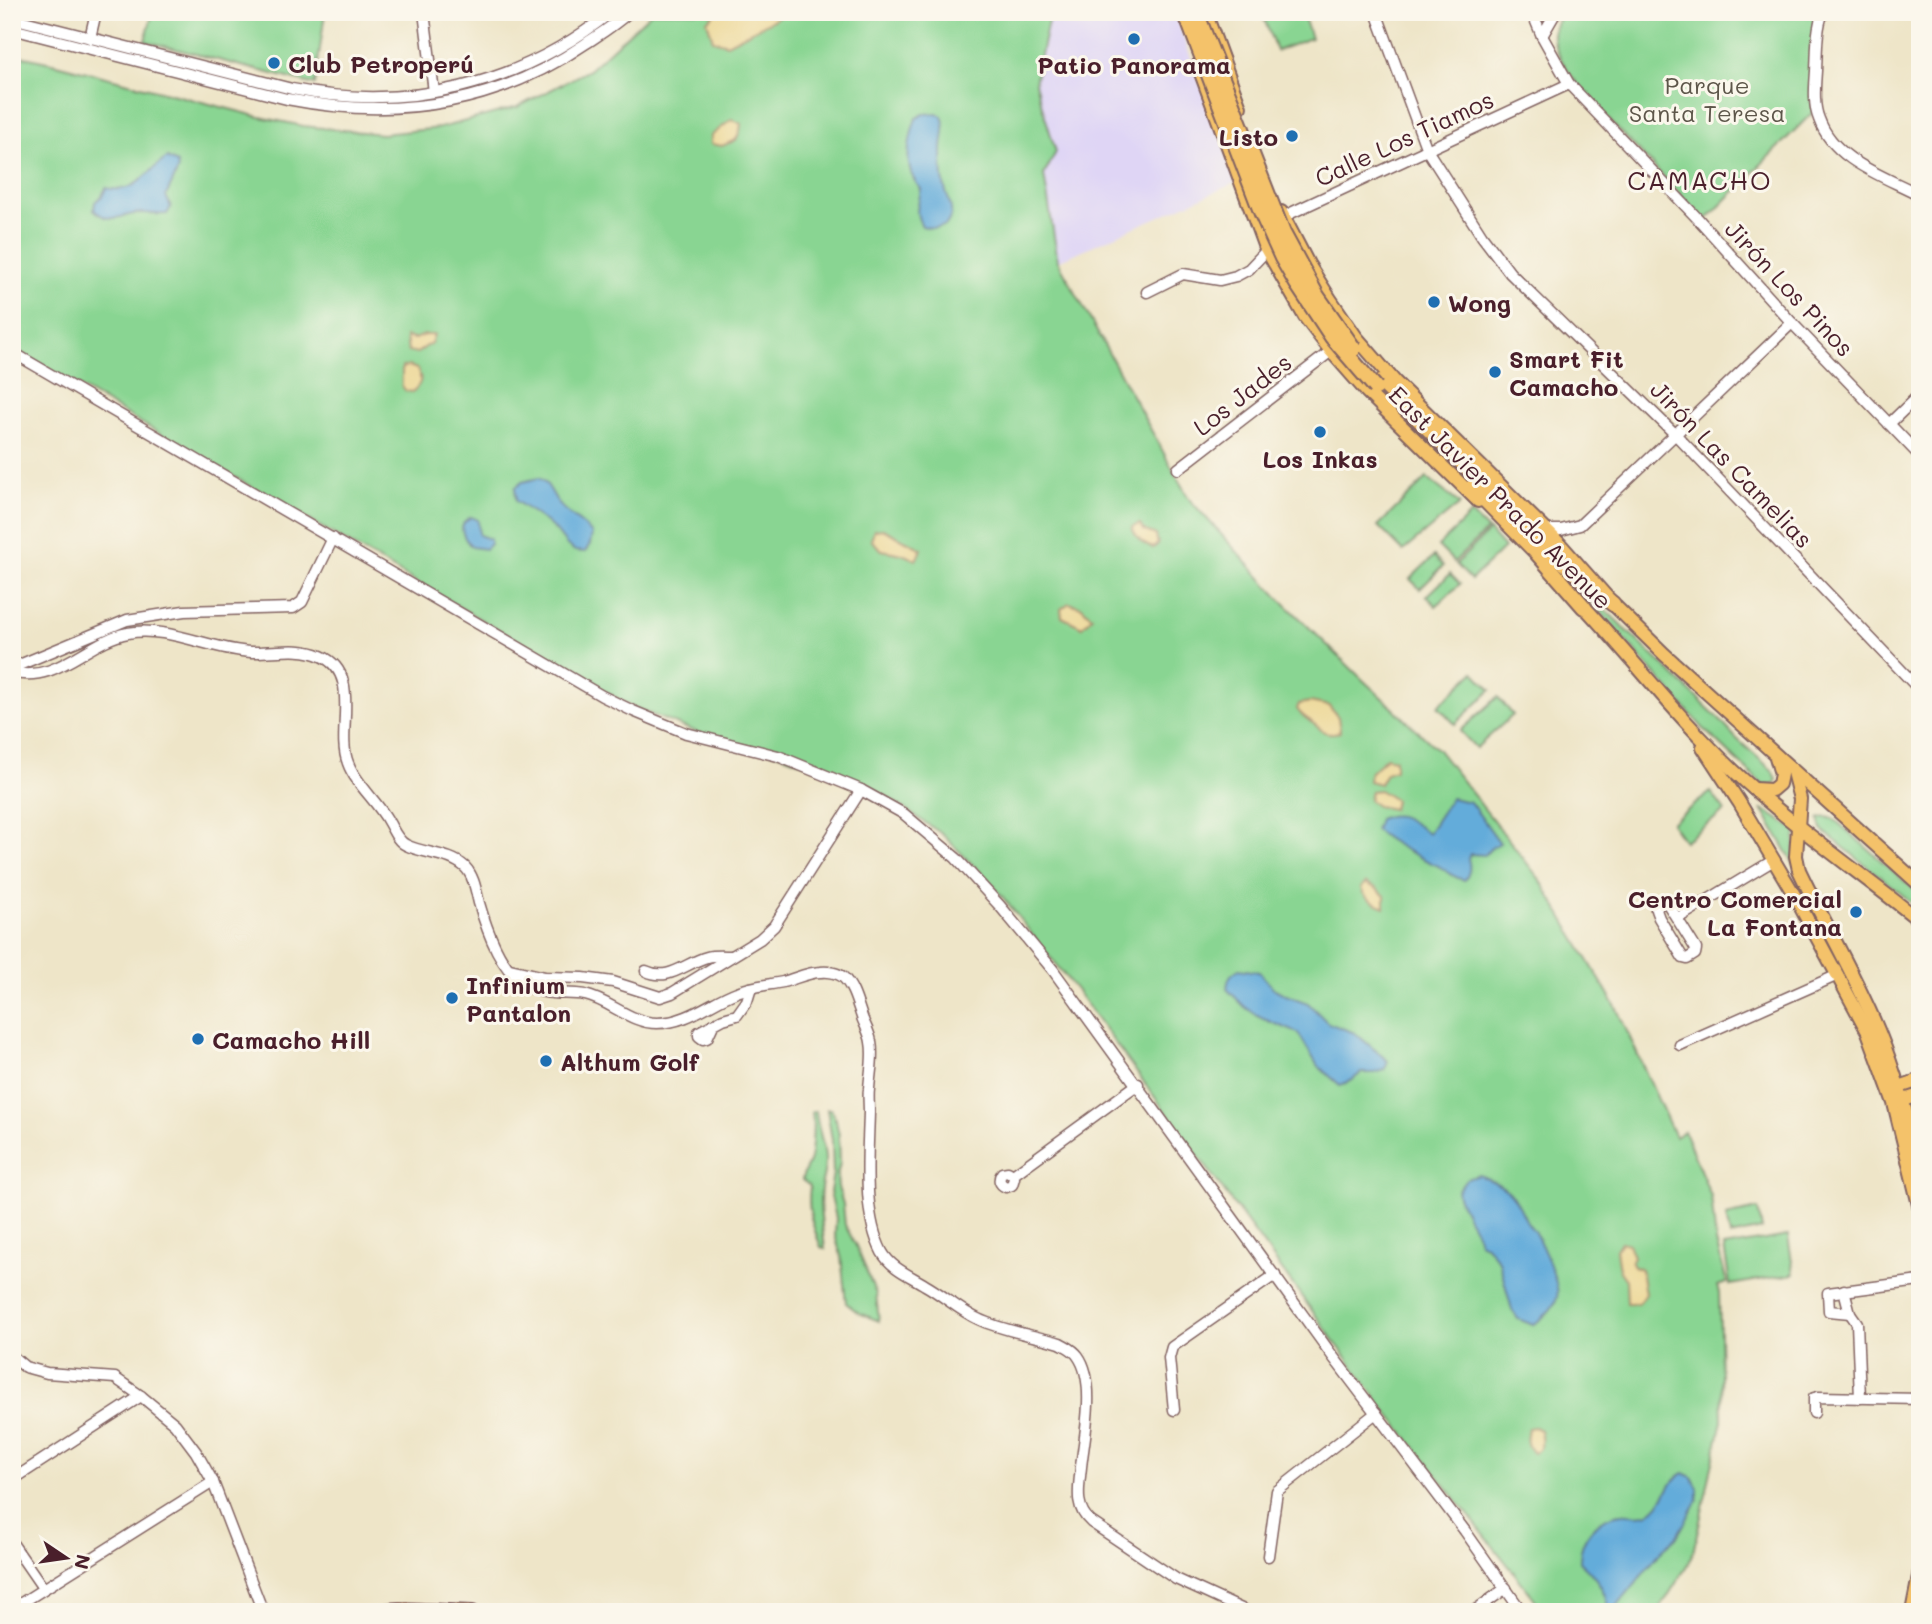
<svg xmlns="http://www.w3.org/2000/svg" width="1932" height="1624" viewBox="0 0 1932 1624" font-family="Mali,sans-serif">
<rect width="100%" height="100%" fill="#fbf7ec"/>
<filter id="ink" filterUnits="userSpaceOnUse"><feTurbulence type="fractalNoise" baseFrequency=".0143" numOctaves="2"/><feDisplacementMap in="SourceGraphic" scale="14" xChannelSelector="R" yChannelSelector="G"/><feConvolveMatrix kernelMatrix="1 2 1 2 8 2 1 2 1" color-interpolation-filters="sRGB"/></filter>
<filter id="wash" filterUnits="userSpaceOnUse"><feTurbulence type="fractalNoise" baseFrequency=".00686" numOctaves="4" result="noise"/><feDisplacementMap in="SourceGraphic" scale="28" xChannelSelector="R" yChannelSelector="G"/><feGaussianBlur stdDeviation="1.57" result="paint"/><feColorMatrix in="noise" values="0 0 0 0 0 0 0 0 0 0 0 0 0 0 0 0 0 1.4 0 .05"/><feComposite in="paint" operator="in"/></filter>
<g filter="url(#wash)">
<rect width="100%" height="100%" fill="#eee5c8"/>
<polygon fill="#dfd5f5" points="1050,12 1174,12 1237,182 1058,261 1044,175 1056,152 1035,83"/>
<g fill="#89d592" stroke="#6a7a5e" stroke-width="2">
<polygon points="153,12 325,12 315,85 145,41"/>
<polygon points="652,12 1050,12 1035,83 1056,152 1044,175 1058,261 1189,499 1279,598 1363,680 1438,750 1541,881 1616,1007 1675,1137 1684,1131 1711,1196 1716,1242 1727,1283 1717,1286 1719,1293 1722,1421 1692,1557 1658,1612 1542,1612 1534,1598 1380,1403 1076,990 993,885 942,834 876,790 781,754 707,736 632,707 12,348 12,54 56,64 260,117 303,126 382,134 440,128 518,107 589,70"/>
<polygon points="1302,12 1311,38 1276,51 1262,13"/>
<path d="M 1562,12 L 1813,12 L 1815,23 L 1813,112 L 1705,221 C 1681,195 1656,169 1631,143 C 1608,119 1563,75 1554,42 C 1550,31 1558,21 1562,12 Z"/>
<polygon points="1427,478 1460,504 1403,551 1378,526"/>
<polygon points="1471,514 1487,530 1454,562 1438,546"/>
<polygon points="1489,531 1504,548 1471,580 1456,564"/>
<polygon points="1434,556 1443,566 1420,589 1410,579"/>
<polygon points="1450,574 1460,584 1436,606 1427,596"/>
<polygon points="1572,578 1717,717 1736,738 1773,771 1777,779 1774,785 1763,785 1702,727 1571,579"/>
<polygon points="1474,672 1491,690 1455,724 1438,706"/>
<polygon points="1498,697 1513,715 1476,748 1460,731"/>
<polygon points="1711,792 1725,811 1684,841 1671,823"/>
<polygon points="1762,809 1796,830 1794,864"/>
<polygon points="1826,817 1834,819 1920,895 1920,909 1822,830 1819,819"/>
<polygon points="827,1109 831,1109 836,1121 839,1135 840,1163 837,1176 838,1187 843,1204 845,1225 856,1246 876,1294 879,1321 859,1313 846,1303 841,1256 835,1235 836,1218 830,1192 833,1173 832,1140"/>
<path d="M 816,1111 C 817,1129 825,1144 825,1160 C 826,1170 822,1178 821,1188 C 818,1208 823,1230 825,1249 L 821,1247 C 812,1224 807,1211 810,1186 L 802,1180 C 803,1172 808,1167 810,1159 C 812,1149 814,1122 812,1112 Z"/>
<polygon points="1758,1209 1762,1229 1730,1236 1726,1216"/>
<polygon points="1788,1236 1794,1274 1730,1285 1724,1247"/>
</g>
<g fill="#eeda9e" stroke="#9c7c64" stroke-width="2">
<polygon points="717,12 784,12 775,19 727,44 713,40 707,21"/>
<polygon points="732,119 741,124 740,131 736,140 722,146 711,144 711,136"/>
<polygon points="425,335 434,335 431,343 417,353 408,351 406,337 414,339"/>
<path d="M 409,366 L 417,369 C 423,379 421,385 412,392 L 406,391 L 402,386 L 402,367 Z"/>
<path d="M 1140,524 L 1145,531 L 1156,535 L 1158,544 L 1153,548 C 1142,544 1136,539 1132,527 Z"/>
<polygon points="883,529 922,549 916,560 902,554 882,550 871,540 874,530"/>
<polygon points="1069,603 1082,607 1092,617 1082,627 1062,617 1061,609"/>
<path d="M 1310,702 L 1329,706 L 1338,717 L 1340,732 C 1325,735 1325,733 1314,724 C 1307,718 1302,717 1297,709 L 1299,704 Z"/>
<polygon points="1386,757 1395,759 1395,770 1386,773 1380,784 1369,781 1370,773"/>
<polygon points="1379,790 1395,800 1393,809 1377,806 1369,800 1371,791"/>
<path d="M 1366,883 L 1376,888 L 1385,896 L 1385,907 C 1375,903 1364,899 1361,888 Z"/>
<polygon points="1621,1242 1628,1244 1633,1257 1631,1260 1634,1266 1641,1269 1645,1294 1639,1303 1627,1303 1626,1280 1619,1270 1616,1250"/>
<path d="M 1534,1427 L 1540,1430 C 1542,1441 1544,1448 1533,1453 C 1525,1445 1526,1439 1528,1428 Z"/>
</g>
<g fill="#63acda" stroke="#566682" stroke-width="2">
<path d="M 937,113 L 942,116 C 947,128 942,138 942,150 C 942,161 942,173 944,184 C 947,201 958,211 945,226 L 932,228 L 922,226 C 913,211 919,205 921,189 C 902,169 908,142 916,118 L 924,114 Z"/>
<path d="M 167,158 L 177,163 L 178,170 L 166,196 L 171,207 L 167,214 C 159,215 151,213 143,213 C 124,213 111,226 94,210 L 95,202 L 102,196 L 106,188 C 137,195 145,172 167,158 Z"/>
<path d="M 539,478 C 549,483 552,495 559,504 C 568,516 584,522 592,534 L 590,544 L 585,552 L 575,551 L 567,545 L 556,531 L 546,522 L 516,501 L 515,488 L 522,482 Z"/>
<path d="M 471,517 L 478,520 L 479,535 L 490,539 L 490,544 L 485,549 L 472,547 C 463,538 456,524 471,517 Z"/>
<path d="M 1451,798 L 1470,802 L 1500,843 L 1491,848 L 1485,855 L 1470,854 L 1468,859 C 1471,867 1470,873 1465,880 C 1455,879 1449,872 1440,867 C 1417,856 1395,846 1375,830 L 1379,819 C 1400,809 1411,822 1428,833 Z"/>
<path d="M 1239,969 L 1259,972 L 1273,988 L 1286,995 L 1308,1003 L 1328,1023 L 1355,1033 L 1388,1061 L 1385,1070 L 1375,1073 L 1361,1073 L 1351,1081 L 1340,1085 L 1318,1066 L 1298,1033 L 1261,1018 L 1245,1007 L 1227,989 C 1228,978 1230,974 1239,969 Z"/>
<path d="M 1479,1175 C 1489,1179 1499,1184 1508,1191 C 1517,1199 1520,1208 1525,1218 C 1527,1223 1531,1227 1534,1231 C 1541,1243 1561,1285 1557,1297 C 1554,1309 1543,1318 1533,1325 L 1518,1319 L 1512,1310 L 1499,1261 L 1486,1245 L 1479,1242 C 1475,1223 1460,1211 1457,1191 L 1466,1179 Z"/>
<path d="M 1684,1473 L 1692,1477 L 1698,1488 L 1698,1500 L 1676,1538 L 1663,1549 L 1617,1606 L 1608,1611 C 1608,1592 1594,1574 1580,1562 C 1579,1538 1597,1516 1622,1514 C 1631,1513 1639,1517 1648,1513 C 1665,1504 1668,1480 1684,1473 Z"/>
</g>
</g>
<g filter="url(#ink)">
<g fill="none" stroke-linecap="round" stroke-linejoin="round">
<defs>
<g id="minor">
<polyline points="424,12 434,92"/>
<polyline points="1376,12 1427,150 1482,236 1510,273 1676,435 1920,690"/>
<polyline points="1532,12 1542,36 1569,84 1700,221 1792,323 1920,456"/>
<path d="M 1823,12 C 1816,30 1817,51 1816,71 C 1815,86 1813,105 1819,119 C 1834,161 1884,176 1920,195"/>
<path d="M 12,18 L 292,89 C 407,112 519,86 611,12"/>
<path d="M 12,29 L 287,99 C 394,120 495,106 585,44 C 600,34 615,25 629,12"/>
<polyline points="1542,36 1556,12"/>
<polyline points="90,38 96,12"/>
<polyline points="1278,219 1569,84"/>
<polyline points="1147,292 1183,274 1220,280 1236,276 1249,269 1266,251"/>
<polyline points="12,352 602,696 633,711 686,733 778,756 861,790 904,814 956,858 1000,906 1053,970 1334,1358 1465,1531 1522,1612"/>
<polyline points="1889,424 1920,394"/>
<polyline points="1178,469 1331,351"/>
<polyline points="1545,530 1561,530 1580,525 1792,323"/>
<polyline points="12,668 127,620 184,611 293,608 302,602 333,538"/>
<path d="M 12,672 C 56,685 88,640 128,633 C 166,625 211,650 251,652 C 274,653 299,646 321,656 C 363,674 335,731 348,763 C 355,783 377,801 388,821 C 393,829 397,841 406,845 C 424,854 450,853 465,867 C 474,876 476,891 479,903 C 487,931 502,975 531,988 C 548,996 567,992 585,995 C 611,1001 630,1023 657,1023 C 688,1023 710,1002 737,992 C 751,986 768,985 783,982 C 795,979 808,972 821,972 C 827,971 838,973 843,977 C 854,987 858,1007 863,1020 C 866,1027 870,1034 871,1042 C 874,1057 870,1073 869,1089 C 868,1096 869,1104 869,1112 C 868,1154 862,1214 882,1252 C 891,1268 909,1275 925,1285 C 943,1295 959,1310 978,1319 C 1000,1330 1036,1336 1060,1343 C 1067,1347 1073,1349 1078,1356 C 1097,1382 1084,1437 1081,1467 C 1079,1488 1074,1507 1091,1522 L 1176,1579 L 1248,1612"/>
<polygon points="1662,902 1668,904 1696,949 1695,954 1687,959 1683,958 1659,918 1656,910 1659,904"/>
<polyline points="1678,918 1774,860"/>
<polyline points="510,969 545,977 583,978 613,982 660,997 672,993 760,939 774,926 861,790"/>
<path d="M 646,971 C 669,982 685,963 707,957 C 714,955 723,956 731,956"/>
<polyline points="713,1025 707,1038 703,1039 699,1036 699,1032 723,1019 737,1015 747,1001 751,988"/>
<polyline points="1680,1045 1838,975"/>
<path d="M 1013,1175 L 1008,1172 L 1002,1173 C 998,1179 999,1184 1006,1187 L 1012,1185 L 1014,1178 L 1013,1175 L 1138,1084"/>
<polyline points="1844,1290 1850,1313 1857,1323 1860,1398"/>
<polyline points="1850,1313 1829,1311 1828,1293 1920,1281"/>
<polyline points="12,1356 25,1367 47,1373 115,1378 141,1396 175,1424 196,1452 213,1482 263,1612"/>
<polyline points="1174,1410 1169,1358 1172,1347 1275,1275"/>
<polyline points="1814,1413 1814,1398 1818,1397 1920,1399"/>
<polyline points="12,1480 141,1396"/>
<polyline points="12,1543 43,1588"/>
<polyline points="1268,1556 1277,1491 1376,1413"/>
<polyline points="12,1609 213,1482"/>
<polyline points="1473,1612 1506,1588"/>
</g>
<g id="major">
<polyline points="1205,12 1240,107"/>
<polyline points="1198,65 1264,245 1305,317 1331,351 1367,392 1478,501"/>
<polyline points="1281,212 1308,264 1330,299 1356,337 1395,382 1559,543 1613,604 1664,654 1920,885"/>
<path d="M 1578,600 C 1631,656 1677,717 1733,770 C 1791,825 1858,871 1920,921"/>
<polyline points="1703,747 1739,802 1792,891 1868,1032 1894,1103 1920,1209"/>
<path d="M 1793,772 L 1800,799 L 1796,856 L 1799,870 C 1825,925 1857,978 1880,1035 C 1897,1077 1909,1121 1920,1165"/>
<polyline points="1754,789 1772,790 1779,784 1781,774 1776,757"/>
<polyline points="1893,1089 1920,1080"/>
<polyline points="1897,1102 1920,1095"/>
<polyline points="355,1612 400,1609 473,1612"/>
<polyline points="1912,1612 1920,1571"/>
</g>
<g id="highway">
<polyline points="1381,382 1551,551 1588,584 1613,604"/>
<polyline points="1472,487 1536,552 1584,607"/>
</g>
</defs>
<use href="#minor" stroke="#836462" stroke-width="13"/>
<use href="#major" stroke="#836462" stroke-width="16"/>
<use href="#highway" stroke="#836462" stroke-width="18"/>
<use href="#minor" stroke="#fff" stroke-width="10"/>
<use href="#major" stroke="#f4c26a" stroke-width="12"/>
<use href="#highway" stroke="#f4c26a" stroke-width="14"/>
<defs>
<g id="highway-bridge">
<polyline points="1185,12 1262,214 1282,258 1297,284 1332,337 1376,388"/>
<polyline points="1196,12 1283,233 1317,296 1354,349"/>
</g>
</defs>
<use href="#highway-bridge" stroke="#836462" stroke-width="18" stroke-linecap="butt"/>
<use href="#highway-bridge" stroke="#f4c26a" stroke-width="14"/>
</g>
</g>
<g fill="#1f6fb2" stroke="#fbf7ec" stroke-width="2.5">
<circle cx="1134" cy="39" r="7"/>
<circle cx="274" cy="63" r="7"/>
<circle cx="1292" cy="136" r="7"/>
<circle cx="1434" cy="302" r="7"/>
<circle cx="1495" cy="372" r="7"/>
<circle cx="1320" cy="432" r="7"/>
<circle cx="1856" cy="912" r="7"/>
<circle cx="452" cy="998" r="7"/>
<circle cx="198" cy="1039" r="7"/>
<circle cx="546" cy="1061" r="7"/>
</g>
<g text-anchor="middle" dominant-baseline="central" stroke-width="6" stroke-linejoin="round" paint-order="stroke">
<g font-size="24" font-weight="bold" fill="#4a1f2b" stroke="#fbf7ec" text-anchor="start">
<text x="288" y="63">Club Petroperú</text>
<text x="1134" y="64" text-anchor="middle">Patio Panorama</text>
<text x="1278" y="136" text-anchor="end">Listo</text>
<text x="1448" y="302">Wong</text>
<text x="1509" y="358">Smart Fit<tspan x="1509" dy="28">Camacho</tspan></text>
<text x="1320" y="458" text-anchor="middle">Los Inkas</text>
<text x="1842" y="898" text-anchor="end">Centro Comercial<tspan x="1842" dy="28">La Fontana</tspan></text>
<text x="466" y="984">Infinium<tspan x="466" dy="28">Pantalon</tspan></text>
<text x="212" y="1039">Camacho Hill</text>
<text x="560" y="1061">Althum Golf</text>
</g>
<g font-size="24" fill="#5d564a" stroke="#fbf7ec">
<text x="1707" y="84">Parque<tspan x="1707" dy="28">Santa Teresa</tspan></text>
</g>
<g font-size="24" fill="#4a1f2b" stroke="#fbf7ec">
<text transform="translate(1404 138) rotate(-25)">Calle Los Tiamos</text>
<text transform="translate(1790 288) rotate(47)">Jirón Los Pinos</text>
<text transform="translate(1242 394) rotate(-38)">Los Jades</text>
<text transform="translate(1732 464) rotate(46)">Jirón Las Camelias</text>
<text transform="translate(1501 497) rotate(45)">East Javier Prado Avenue</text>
</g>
<g font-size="26" letter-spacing="2" fill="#4a1f2b" stroke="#fbf7ec">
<text x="1700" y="180">CAMACHO</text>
</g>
</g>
<rect width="1932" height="1624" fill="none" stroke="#fbf7ec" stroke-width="42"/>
<g transform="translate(66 1558) rotate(103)" stroke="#fbf7ec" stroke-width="5" paint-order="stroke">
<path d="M0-5L12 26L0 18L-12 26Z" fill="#4a1f2b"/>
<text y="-10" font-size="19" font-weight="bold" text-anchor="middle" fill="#4a1f2b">N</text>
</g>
</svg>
